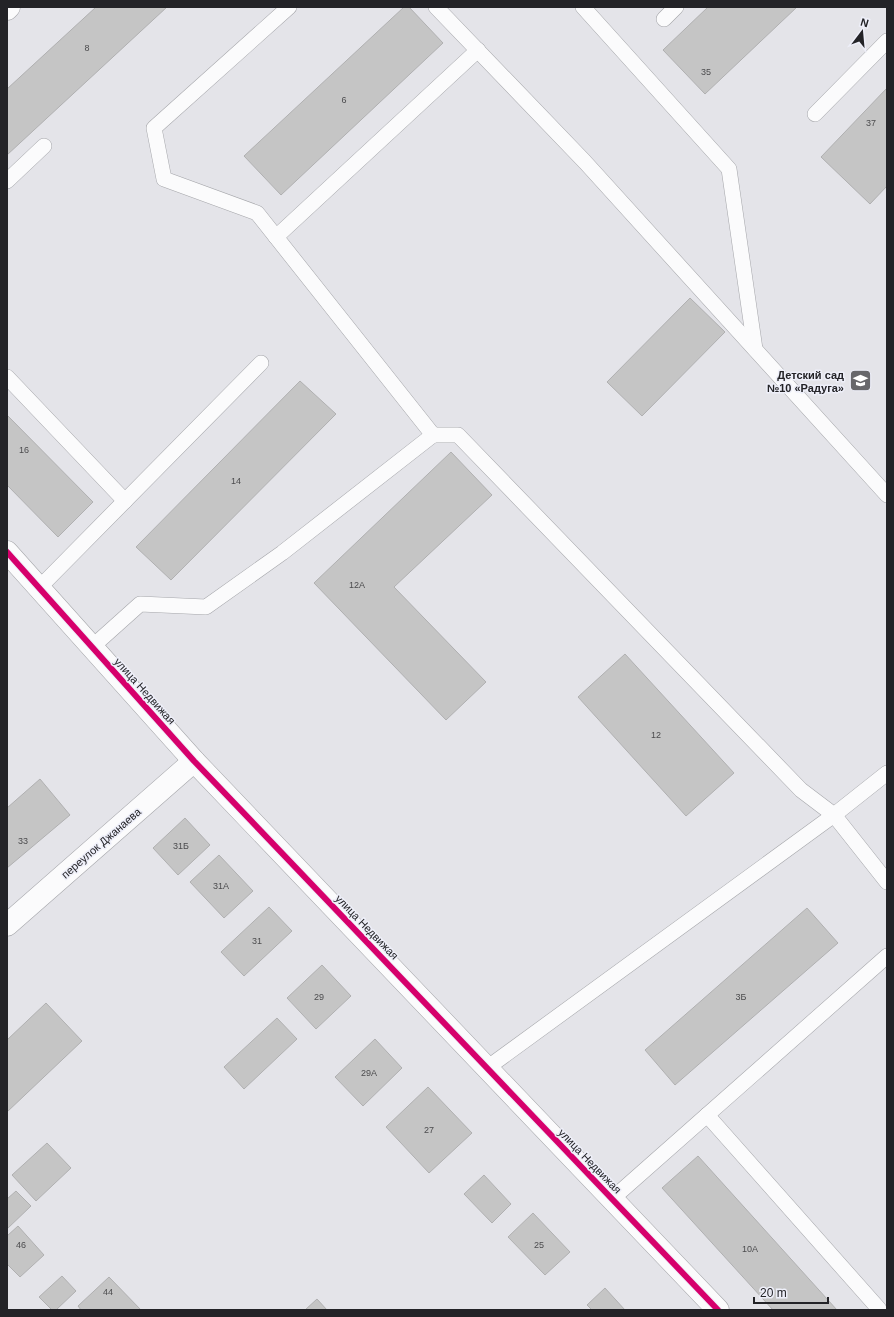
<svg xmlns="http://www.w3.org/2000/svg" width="894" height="1317" viewBox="0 0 894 1317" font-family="Helvetica,sans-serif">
<rect width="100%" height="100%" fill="#e4e4e9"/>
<g fill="#c5c5c5" stroke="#b0b0b1">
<polygon points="96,7 167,7 7,155 7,89"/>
<polygon points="404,7 409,7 443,43 281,195 244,156"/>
<polygon points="708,7 797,7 705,94 663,50"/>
<polygon points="887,88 887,186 870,204 821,157"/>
<polygon points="690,298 725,332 642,416 607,382"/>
<polygon points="300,381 336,414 171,580 136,547"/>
<polygon points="7,415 93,502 58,537 7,485"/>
<polygon points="451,452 492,495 394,587 486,682 446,720 314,583"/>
<polygon points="625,654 734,773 686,816 578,697"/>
<polygon points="40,779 70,815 7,868 7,808"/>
<polygon points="185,818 210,845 178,875 153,848"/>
<polygon points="219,855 253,891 224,918 190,882"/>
<polygon points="269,907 292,931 244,976 221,952"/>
<polygon points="807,908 838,943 675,1085 645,1050"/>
<polygon points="322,965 351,996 316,1029 287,998"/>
<polygon points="46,1003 82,1041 7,1112 7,1040"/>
<polygon points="277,1018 297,1039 244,1089 224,1067"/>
<polygon points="375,1039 402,1068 363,1106 335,1077"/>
<polygon points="428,1087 472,1133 429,1173 386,1127"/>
<polygon points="47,1143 71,1168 36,1201 12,1175"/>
<polygon points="698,1156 837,1310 773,1310 662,1188"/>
<polygon points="484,1175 511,1204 492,1223 464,1194"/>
<polygon points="16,1191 31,1206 7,1229 7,1199"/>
<polygon points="533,1213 570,1252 545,1275 508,1237"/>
<polygon points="18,1226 44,1255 20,1277 7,1264 7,1236"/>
<polygon points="62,1276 76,1291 56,1310 52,1310 39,1297"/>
<polygon points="109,1277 141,1310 81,1310 78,1306"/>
<polygon points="605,1288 625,1310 592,1310 587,1305"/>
<polygon points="317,1299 327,1310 305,1310"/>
</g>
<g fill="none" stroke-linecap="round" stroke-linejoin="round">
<defs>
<g id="lane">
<polyline points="436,7 585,162 887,495"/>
<polyline points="583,7 729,169 755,349"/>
<polyline points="664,19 676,7"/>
<polyline points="815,114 887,41"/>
<polyline points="7,181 44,146"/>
<polyline points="276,237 478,50"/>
<polyline points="7,377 125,501"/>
<polyline points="433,435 458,435 801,790 834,815 887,882"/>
<polyline points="39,588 261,363"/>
<polyline points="92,647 140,604 206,607 282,553 433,435 257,213 164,179 154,128 289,7"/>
<polyline points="487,1068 834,815 887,773"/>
<polyline points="707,1115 879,1309"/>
<polyline points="612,1199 887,956"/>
</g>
<g id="street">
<polyline points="7,9 9,7"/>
<polyline points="7,552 194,761 718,1310"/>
<polyline points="7,925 194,761"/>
</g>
</defs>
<use href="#lane" stroke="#a5a6aa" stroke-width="16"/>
<use href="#street" stroke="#a5a6aa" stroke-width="23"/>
<use href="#lane" stroke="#fbfbfc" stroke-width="15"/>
<use href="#street" stroke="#fbfbfc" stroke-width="22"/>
<defs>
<polyline id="cycleway" points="7,552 194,761 718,1310"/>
</defs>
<use href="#cycleway" stroke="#eeeff9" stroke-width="8"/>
<use href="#cycleway" stroke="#d6006c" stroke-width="6"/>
</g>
<defs>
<symbol id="school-square" viewBox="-11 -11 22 22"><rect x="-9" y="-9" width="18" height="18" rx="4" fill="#67676b" stroke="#eeeff9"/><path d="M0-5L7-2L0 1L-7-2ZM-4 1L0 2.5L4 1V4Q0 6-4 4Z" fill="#fff"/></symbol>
</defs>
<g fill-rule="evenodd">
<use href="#school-square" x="848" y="368" width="25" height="25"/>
</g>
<g text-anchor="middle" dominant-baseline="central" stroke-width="3" stroke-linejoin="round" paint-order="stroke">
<g font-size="9" fill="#4c4c4e">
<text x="87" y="48">8</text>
<text x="706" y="72">35</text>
<text x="344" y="100">6</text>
<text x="871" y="123">37</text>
<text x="24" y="450">16</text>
<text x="236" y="481">14</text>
<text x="357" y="585">12А</text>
<text x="656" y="735">12</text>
<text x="23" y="841">33</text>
<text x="181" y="846">31Б</text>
<text x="221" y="886">31А</text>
<text x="257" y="941">31</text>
<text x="319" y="997">29</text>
<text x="741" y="997">3Б</text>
<text x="369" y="1073">29А</text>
<text x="429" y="1130">27</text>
<text x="21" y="1245">46</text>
<text x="539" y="1245">25</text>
<text x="750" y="1249">10А</text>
<text x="108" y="1292">44</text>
</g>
<g font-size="11" font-weight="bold" fill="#232327" stroke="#eeeff9" text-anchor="end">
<text x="844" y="375">Детский сад<tspan x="844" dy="13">№10 «Радуга»</tspan></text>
</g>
<g font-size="11" fill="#232327" stroke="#eeeff9">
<text transform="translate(145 691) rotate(48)">улица Недвижая</text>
<text transform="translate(101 843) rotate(-41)">переулок Джанаева</text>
<text transform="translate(367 927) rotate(46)">улица Недвижая</text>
<text transform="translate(590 1161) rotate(46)">улица Недвижая</text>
</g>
</g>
<rect width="894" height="1317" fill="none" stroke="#232327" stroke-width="16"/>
<g transform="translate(862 32) rotate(16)" stroke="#eeeff9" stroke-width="3" paint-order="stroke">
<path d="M0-3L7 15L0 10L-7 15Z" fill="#232327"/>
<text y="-6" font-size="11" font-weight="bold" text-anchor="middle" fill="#232327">N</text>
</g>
<path d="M754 1297v6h74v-6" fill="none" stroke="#232327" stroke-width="2"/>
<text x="760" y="1297" font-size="12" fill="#232327" stroke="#eeeff9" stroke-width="3" paint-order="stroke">20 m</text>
</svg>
